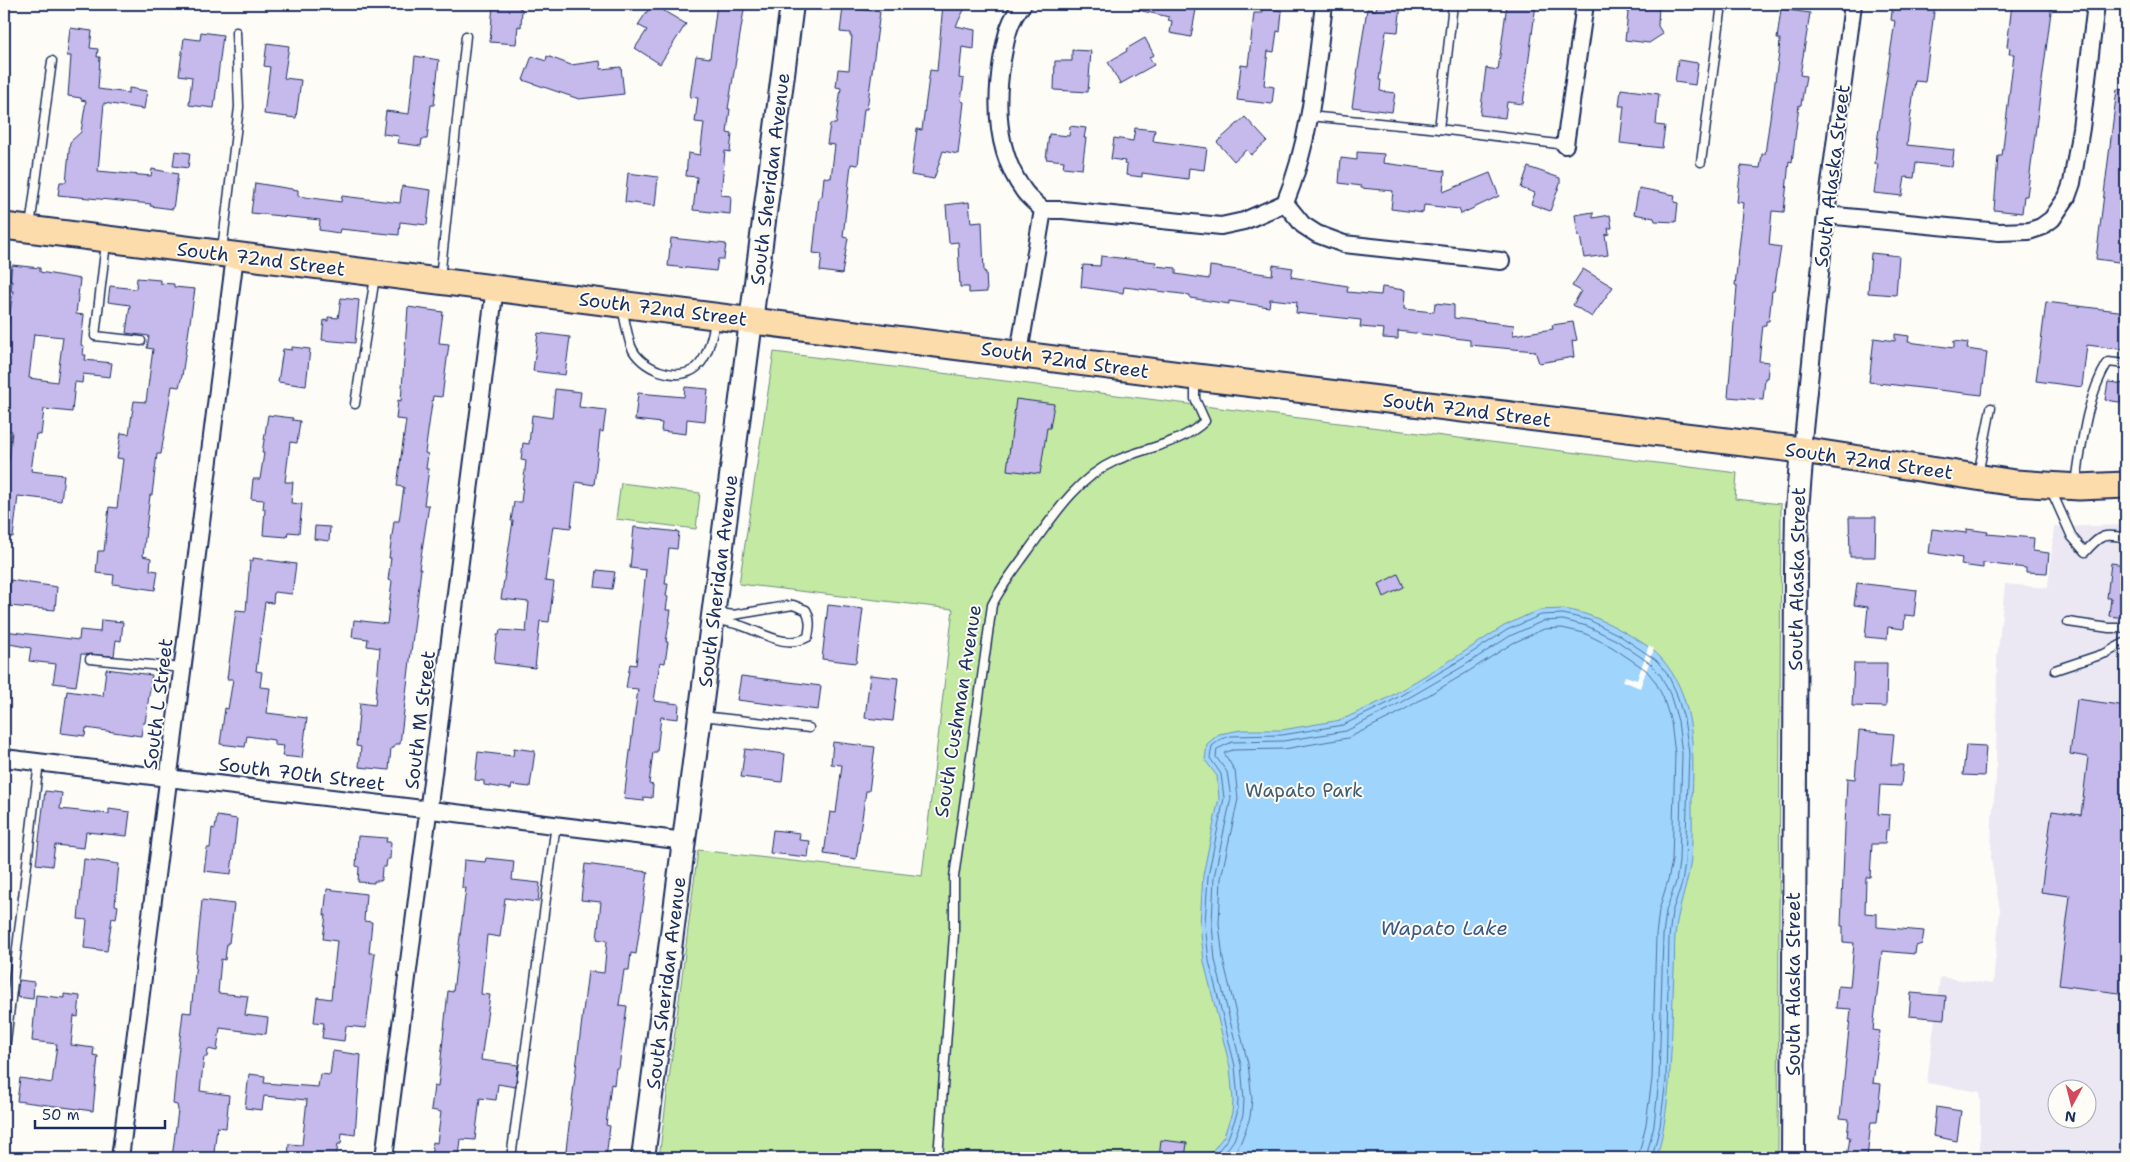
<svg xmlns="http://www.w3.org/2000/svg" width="2130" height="1162" viewBox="0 0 2130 1162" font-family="'Shantell Sans',sans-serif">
<rect width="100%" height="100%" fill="#fdfcf7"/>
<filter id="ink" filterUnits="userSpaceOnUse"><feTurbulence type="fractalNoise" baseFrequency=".02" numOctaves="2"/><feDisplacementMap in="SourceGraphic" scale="10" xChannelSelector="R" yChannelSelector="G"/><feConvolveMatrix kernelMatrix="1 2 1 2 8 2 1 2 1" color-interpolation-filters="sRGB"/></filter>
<g filter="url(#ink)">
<path fill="#ece8f3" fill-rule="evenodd" d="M 2126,525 L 2126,1158 L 1980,1158 L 1980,1092 L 1927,1083 L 1940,977 L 1993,984 L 2000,910 L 1991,859 L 1992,818 L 1996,779 L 1997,660 L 2005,584 L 2048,588 L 2054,527 ZM 2058,1090 L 2088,1090 L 2088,1120 L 2058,1120 Z"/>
<g fill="#c4e9a3" stroke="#708c80">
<polygon points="774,352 1737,473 1735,499 1781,504 1778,1158 659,1158 698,850 922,876 953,609 739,584"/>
<polygon points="621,483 700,493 696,529 616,519"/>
</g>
<path fill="#9fd4fd" stroke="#6a92bd" d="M 1563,609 C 1586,612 1607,622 1626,633 C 1638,640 1651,647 1660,657 C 1696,696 1694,753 1692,801 C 1692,822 1693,845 1690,866 C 1686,890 1677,912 1675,936 C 1674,947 1675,959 1674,970 C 1671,1033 1673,1096 1657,1158 L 1207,1158 L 1224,1136 L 1232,1113 L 1233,1100 L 1230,1067 L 1204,962 L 1200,924 L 1203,875 L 1219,798 L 1217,776 L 1205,760 L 1207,744 L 1219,734 L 1241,730 L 1282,730 L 1341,720 L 1386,699 L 1456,657 L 1504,626 L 1523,617 L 1540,610 Z"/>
<polygon fill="#fdfcf7" points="1649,645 1654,649 1640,688 1623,681 1625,676 1637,680"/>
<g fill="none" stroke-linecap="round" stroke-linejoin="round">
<g stroke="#50719e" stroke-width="1">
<polyline points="1213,1158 1228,1138 1237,1114 1238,1100 1235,1066 1209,961 1205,924 1208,876 1224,798 1221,774 1210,758 1212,746 1221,739 1231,736 1282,735 1343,725 1388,703 1459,661 1507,630 1541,615 1563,614 1589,620 1619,635 1656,660 1667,673 1676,692 1684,719 1689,753 1685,863 1682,883 1672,912 1669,937 1666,1080 1660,1126 1652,1158"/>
<polyline points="1221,1158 1234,1140 1243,1115 1244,1100 1241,1065 1215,960 1212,924 1214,877 1231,798 1227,772 1216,757 1217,749 1232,742 1283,741 1346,731 1391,708 1462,667 1510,636 1543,621 1563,620 1587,626 1616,640 1651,664 1661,676 1670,694 1678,721 1682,754 1679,862 1676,882 1666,911 1663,936 1659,1080 1654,1125 1646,1158"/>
<polyline points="1231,1158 1240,1144 1246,1129 1250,1117 1252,1099 1248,1064 1223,959 1219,924 1221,878 1238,799 1235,771 1224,753 1233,750 1284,749 1348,738 1395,715 1466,673 1513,643 1544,629 1562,628 1584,633 1612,647 1646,670 1655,681 1663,697 1671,722 1675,754 1672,861 1668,880 1659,910 1656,935 1652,1079 1646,1124 1638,1158"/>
</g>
</g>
<g fill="#c6b9eb" stroke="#1b2f5e" fill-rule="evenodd">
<polygon points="493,4 519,4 519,8 522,9 521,27 518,26 516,44 490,42"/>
<polygon points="652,4 686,24 660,64 635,48 647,30 638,25"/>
<polygon points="717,4 745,4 728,109 730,109 727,133 732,134 730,152 725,151 721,195 731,196 730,214 693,210 697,177 686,176 688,153 700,155 704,123 695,122 698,98 690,97 696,56 710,58"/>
<polygon points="943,4 967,4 956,26 975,30 974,49 962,47 959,78 964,79 961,101 964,102 958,154 943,151 934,179 911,175 917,129 922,130 930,70 937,71"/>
<polygon points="1139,4 1197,4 1191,37 1170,33 1172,21 1168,20 1169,17 1138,10"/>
<polygon points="1377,4 1401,4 1398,32 1386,31 1379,80 1381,80 1380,91 1395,93 1392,112 1352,107 1367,9 1376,10"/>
<polygon points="1507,4 1536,4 1523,104 1507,102 1505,118 1480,115 1486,68 1498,70"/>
<polygon points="1629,4 1659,4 1658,26 1663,34 1649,43 1625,40"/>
<polygon points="1893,4 1935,4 1925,82 1915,81 1907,145 1954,150 1952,167 1916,163 1914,178 1905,177 1902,196 1874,193 1878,164 1875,164 1877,142 1895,21 1891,20"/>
<polygon points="2012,4 2052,4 2029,181 2027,196 2024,196 2022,213 1994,210 1998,156 2002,156 2014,54 2009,54 2010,48 2007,47"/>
<polygon points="843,7 880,12 867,109 864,109 858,165 851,164 843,237 848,238 842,274 820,271 822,254 813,253 819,197 822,197 824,177 831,178 835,145 827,144 830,124 836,124 841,88 836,87 838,69 849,70 852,36 850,36 850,33 840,32"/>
<polygon points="1262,8 1282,11 1280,32 1277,31 1274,52 1268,51 1264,85 1274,87 1272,104 1237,100 1241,65 1248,66 1254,13 1262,13"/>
<polygon points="1781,9 1810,13 1800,75 1806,76 1801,105 1799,105 1792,162 1789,161 1784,212 1772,211 1769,245 1781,247 1774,291 1772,291 1769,321 1766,321 1766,325 1763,325 1759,361 1769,362 1767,378 1765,378 1763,400 1728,397 1737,286 1735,285 1744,203 1737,202 1741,166 1760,168 1762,154 1765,154 1779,53 1780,39 1777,39"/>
<polygon points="70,28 92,31 90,48 98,49 97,57 100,57 98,89 129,93 129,88 147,91 144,109 104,103 98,171 151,176 152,169 178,174 173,209 150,206 151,204 58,195 60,182 66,182 70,142 81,132 86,101 81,100 81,98 68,96 71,56 67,56"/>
<polygon points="201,32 223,35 214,108 189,105 192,77 179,75 184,38 200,40"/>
<polygon points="1145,38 1154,55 1149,57 1154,65 1120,84 1108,62 1127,51 1126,49"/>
<polygon points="267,43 289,46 284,78 301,80 296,118 264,114 270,67 264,66"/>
<polygon points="1072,50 1091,51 1088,92 1054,90 1055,61 1072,61"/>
<polygon points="415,56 439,60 434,105 431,105 427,139 422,139 421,146 398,143 399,136 383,134 386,111 409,114"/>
<polygon points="532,56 546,61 547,56 571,65 600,61 601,69 621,67 624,94 579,99 523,80"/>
<polygon points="1678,60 1698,63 1695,85 1675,82"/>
<polygon points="1621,89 1659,94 1656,125 1665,126 1662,148 1620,143 1624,106 1619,106"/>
<polygon points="2117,89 2126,90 2126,263 2096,259"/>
<polygon points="1245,117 1267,141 1251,155 1246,150 1234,161 1217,142"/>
<polygon points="1070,126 1086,128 1084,138 1086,138 1082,169 1063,167 1064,161 1046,159 1049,134 1069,136"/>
<polygon points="1135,128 1155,130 1153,141 1207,148 1204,170 1189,168 1188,179 1142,173 1142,177 1126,175 1127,165 1124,164 1125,161 1111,159 1114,138 1133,141"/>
<polygon points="175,151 190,153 188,168 173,166"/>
<polygon points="1357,152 1384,154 1383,163 1445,171 1443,192 1490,173 1499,196 1461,214 1459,209 1424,205 1423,213 1391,209 1393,191 1361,188 1361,186 1339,183 1341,158 1357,160"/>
<polygon points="1528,167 1560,178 1560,184 1550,211 1531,204 1535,193 1521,188"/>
<polygon points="628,173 658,177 655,206 625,202"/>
<polygon points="255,183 298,190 298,196 341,202 342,196 400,203 402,186 431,190 427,225 400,222 399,235 340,229 339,233 319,230 320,220 251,213"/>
<polygon points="1639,188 1675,195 1674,202 1678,203 1676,222 1655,221 1654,218 1634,214"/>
<polygon points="969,202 971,223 982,222 984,272 986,272 987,292 969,293 969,287 960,287 958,242 949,243 946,205"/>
<polygon points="1593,212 1593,218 1610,215 1612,228 1608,228 1609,234 1605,235 1608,255 1584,258 1580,236 1578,236 1575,215"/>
<polygon points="671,238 726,244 724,259 718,259 716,271 668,266"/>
<polygon points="1871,253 1899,256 1896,295 1868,293"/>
<polygon points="1101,256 1156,262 1155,266 1176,268 1176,274 1209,279 1210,266 1272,275 1273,265 1293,268 1291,277 1348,286 1347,292 1381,295 1382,287 1405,290 1404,309 1434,312 1435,303 1454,305 1454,318 1514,325 1513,335 1553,329 1552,325 1573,322 1577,340 1572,341 1574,357 1539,363 1535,351 1470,345 1470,340 1398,331 1398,339 1383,338 1384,329 1360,327 1361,320 1296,313 1297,302 1270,299 1269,307 1229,301 1229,304 1190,298 1190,295 1124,287 1123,293 1081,287 1083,265 1100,266"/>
<path d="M 12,265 L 40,268 L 40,272 L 80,279 L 76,314 L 84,315 L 81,345 L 84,346 L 83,355 L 86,355 L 85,360 L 112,363 L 110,377 L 83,374 L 82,383 L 75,382 L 72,412 L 44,409 L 41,435 L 36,434 L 31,471 L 64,475 L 61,501 L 18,496 L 13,537 L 4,536 L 4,460 L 9,460 L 12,431 L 4,430 L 4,339 L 6,340 L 13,291 L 11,291 L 12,281 L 10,281 ZM 34,334 L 63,337 L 57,382 L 29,378 Z"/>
<polygon points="1583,269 1613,287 1592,317 1573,305 1581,291 1572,286"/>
<polygon points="137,278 160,280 160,283 174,284 174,287 195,289 182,376 179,387 172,386 161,454 157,454 152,495 150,495 143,556 151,558 150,570 158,571 155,590 113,584 114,575 96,573 98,551 104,551 109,507 117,508 123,459 117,458 121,433 129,434 134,401 146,402 153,349 147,348 149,336 126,333 130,305 108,302 110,286 136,289"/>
<polygon points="341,298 359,300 355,343 322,340 324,320 328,321 328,317 338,318"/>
<polygon points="2046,302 2126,312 2126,350 2087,345 2082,387 2036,381"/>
<polygon points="408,307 443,312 439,343 449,344 442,397 433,396 425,453 428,454 426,469 429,469 424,505 429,505 419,569 421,569 400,744 395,744 394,748 391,748 389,770 359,767 361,747 356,746 360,703 375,705 380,648 367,646 368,639 352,637 354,620 387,624 392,581 388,580 391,558 389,558 394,521 399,521 404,487 397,486 406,420 396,419 398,400 401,401"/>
<polygon points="538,333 570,337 565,375 533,371"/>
<polygon points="1895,334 1909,336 1908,342 1954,348 1954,341 1968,343 1967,349 1987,352 1982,395 1869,382 1874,338 1895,341"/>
<polygon points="292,347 310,349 306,386 278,382 283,349 292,350"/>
<polygon points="2108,382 2126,384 2126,403 2105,400"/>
<polygon points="685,387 708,389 705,421 687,419 686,434 661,431 662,423 635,420 638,393 684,397"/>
<polygon points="555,389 581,392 579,407 606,410 603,432 600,431 594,485 576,482 571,528 553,526 545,581 554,582 549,622 540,621 535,668 494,663 497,635 499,635 500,630 526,632 529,602 501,599 513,521 511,521 514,502 521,502 526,461 521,460 523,443 529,444 532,415 552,418"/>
<polygon points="1016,399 1054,404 1050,428 1047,428 1040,474 1007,470"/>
<polygon points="268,415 293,418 292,420 300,421 297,443 290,442 285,482 293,482 291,503 302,504 299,533 288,532 287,537 263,535 265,509 263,509 264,500 251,499 253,479 260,479 264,453 262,453"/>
<polygon points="1849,517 1876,517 1875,557 1850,557"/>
<polygon points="315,526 330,527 329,541 314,539"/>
<polygon points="634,527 679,532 677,549 669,548 665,584 668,584 666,596 668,597 666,610 671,610 666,642 668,642 665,663 660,662 654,701 679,704 678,719 661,717 657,752 653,752 649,784 653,785 652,798 644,797 644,801 624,799 638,689 626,688 630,664 636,665 646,570 630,568"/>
<polygon points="1932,529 1967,533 1967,529 1988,532 1987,534 2034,538 2033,551 2049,553 2047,573 2026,572 2026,568 1983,563 1983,568 1961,565 1962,558 1929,553"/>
<polygon points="253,558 296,564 292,594 274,592 273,603 265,602 256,671 262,672 260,687 270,688 267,713 307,718 302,758 282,756 284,746 274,745 274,740 247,736 245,747 220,744 225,708 228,709 233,679 227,679 236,610 246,611 250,561 253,561"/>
<polygon points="2111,563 2126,565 2126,618 2109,616 2111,598 2107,598"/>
<polygon points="597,570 615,572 612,589 595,587"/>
<polygon points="1398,574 1404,587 1384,597 1379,584"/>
<polygon points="10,580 57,587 55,610 8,606"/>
<polygon points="1857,583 1917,590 1914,616 1905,615 1904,629 1888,627 1887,639 1865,637 1868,607 1854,605"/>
<polygon points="828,605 863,609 856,663 822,659"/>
<polygon points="101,620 123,622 121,641 116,640 114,656 81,654 76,686 53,683 56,664 29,661 31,648 4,643 4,631 79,640 80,630 100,632"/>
<polygon points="1854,663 1887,663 1886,707 1852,706"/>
<polygon points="106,669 152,675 145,723 143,723 141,736 86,728 85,736 61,733 67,691 103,696"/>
<polygon points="870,675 898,678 893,721 865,718"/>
<polygon points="741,676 821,686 818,710 737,700"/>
<polygon points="2077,699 2126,706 2126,994 2059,985 2070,896 2041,892 2052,811 2081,815 2088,757 2070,754"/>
<polygon points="1859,731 1894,734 1891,765 1903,765 1901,786 1880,785 1878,814 1890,815 1889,830 1886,830 1885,844 1872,844 1870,877 1866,877 1865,913 1877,914 1877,927 1924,931 1922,944 1916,946 1915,954 1882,951 1873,1030 1880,1031 1873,1083 1881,1084 1877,1122 1871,1122 1867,1158 1847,1158 1850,1137 1847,1137 1849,1119 1840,1118 1851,1009 1836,1008 1838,986 1850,987 1854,943 1843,942 1843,926 1841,926 1847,778 1855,779"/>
<polygon points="833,742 875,747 869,791 866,791 856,859 824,854 830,812 836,813 842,765 831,764"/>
<polygon points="1966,745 1986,746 1984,776 1963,775"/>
<polygon points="514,748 535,751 530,787 512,785 511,789 484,785 484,781 475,780 478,752 513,756"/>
<polygon points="745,749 785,754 782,782 741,777"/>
<polygon points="45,791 62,793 60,809 109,814 109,809 130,812 127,836 86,832 84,848 55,845 52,866 36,864"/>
<polygon points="217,816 237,819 231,874 204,871 207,848 210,848 212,828 215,829"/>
<polygon points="773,830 800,833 799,840 810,841 808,857 770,853"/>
<polygon points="358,836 387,838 386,842 391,842 390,859 387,859 386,867 382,867 381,881 374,881 374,883 358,882 359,867 356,866"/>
<polygon points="486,858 514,861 512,880 540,883 538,902 505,898 500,937 487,935 481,994 490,995 481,1060 518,1065 515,1087 498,1084 496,1100 480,1098 475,1140 461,1139 459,1158 431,1158 433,1142 437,1143 441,1112 431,1110 434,1086 438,1087 448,991 453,992 466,888 462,888 464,860 485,862"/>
<polygon points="84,859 119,864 115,905 118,906 116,919 112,918 107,951 84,948 87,920 78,919"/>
<polygon points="585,864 648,872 636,954 631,953 629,970 624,970 619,1005 627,1006 619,1068 616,1068 614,1085 611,1084 606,1125 610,1126 606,1158 565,1158 588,971 604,973 607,941 597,939 601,902 581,900"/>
<polygon points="327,889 366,894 364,921 372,922 369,953 375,953 366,1028 346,1026 344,1041 322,1038 324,1023 314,1022 317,997 331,999 337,941 323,939 326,915 324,915"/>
<polygon points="202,900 234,904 229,943 227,943 225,960 221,959 218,993 248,996 245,1015 268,1018 266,1034 220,1028 217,1051 208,1049 207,1057 204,1057 200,1091 229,1095 226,1128 217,1127 214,1153 210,1158 172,1158 178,1110 177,1105 173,1104 176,1072 183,1012 191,1013"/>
<polygon points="19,980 34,982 33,999 17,997"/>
<polygon points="1911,993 1946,996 1944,1019 1909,1016"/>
<polygon points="64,994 80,996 78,1017 74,1016 71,1045 94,1048 93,1055 98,1056 93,1111 17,1101 20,1078 52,1083 57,1044 32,1041 36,995 64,998"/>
<polygon points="333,1051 361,1055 355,1135 342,1133 341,1144 338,1144 336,1158 288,1158 289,1144 302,1145 307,1100 264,1096 262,1110 245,1108 249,1074 265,1076 264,1083 318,1087 320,1074 330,1075"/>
<polygon points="1936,1107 1961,1111 1957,1141 1933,1136"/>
<polygon points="1161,1140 1187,1143 1185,1158 1159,1158"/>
</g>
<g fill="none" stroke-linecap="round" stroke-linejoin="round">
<defs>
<g id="lane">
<polyline points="1309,116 1439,129 1565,145"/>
<polyline points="1439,129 1453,4"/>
<polyline points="1701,162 1722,4"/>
<polyline points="30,227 52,61"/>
<polyline points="106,243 95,336 141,341"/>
<polyline points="222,250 239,107 236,32"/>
<polyline points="440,278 466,36"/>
<path d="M 622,308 C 625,320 627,334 631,346 C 639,368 678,384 697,367 C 709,356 712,334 716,320"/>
<polyline points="355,404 375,277"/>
<polyline points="1978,475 1991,408"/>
<path d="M 2076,483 C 2082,443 2086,398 2108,362 L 2126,364"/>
<path d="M 2051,490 L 2072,537 L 2085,552 C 2100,535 2104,533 2126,538"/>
<path d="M 715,612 L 733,615 L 793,605 L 806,610 C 811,619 810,627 808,637 C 784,650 761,631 739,625 C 731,622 723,621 715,620"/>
<polyline points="2068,622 2109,628 2126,628"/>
<polyline points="90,659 182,668"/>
<polyline points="2055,670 2106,653 2126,642"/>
<polyline points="702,716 809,728"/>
<polyline points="4,1058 39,762"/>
<polyline points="511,1158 556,824"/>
<path d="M 938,1158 L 954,934 L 954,877 L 992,605 C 1002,585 1015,569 1028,551 C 1052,518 1077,478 1115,461 C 1145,447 1180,445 1205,421 L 1195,399 L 1195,381"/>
</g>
<g id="street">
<path d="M 1023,4 C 1008,21 1006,39 1002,60 C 995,104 996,153 1024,191 C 1029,198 1037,204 1043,210"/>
<polyline points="1565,145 1585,4"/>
<polyline points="1285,203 1303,225 1317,234 1344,244 1501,261"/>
<path d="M 1285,203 C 1311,140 1316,71 1324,4"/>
<polyline points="1043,210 1063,210 1221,226 1244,221 1285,203"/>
<polyline points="1826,215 1999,232 2029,231 2041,227 2052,219 2067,197 2072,183 2081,128 2096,4"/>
<polyline points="1019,353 1043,210"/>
<polyline points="1802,450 1826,215 1853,4"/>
<polyline points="4,758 685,841"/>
<polyline points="120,1158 235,256"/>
<polyline points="384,1158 495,287"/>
</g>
<g id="secondary">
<polyline points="643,1158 792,4"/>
<polyline points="1793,1158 1796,570 1797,510 1802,450"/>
</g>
<polyline id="primary" points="4,226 1196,377 1802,450 2015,483 2079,487 2126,485"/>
</defs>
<use href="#lane" stroke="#1b2f5e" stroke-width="11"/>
<use href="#street" stroke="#1b2f5e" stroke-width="20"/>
<use href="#secondary" stroke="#1b2f5e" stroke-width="26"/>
<use href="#primary" stroke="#1b2f5e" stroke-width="29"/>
<use href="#lane" stroke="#fdfcf7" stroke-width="8"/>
<use href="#street" stroke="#fdfcf7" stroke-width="16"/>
<use href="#secondary" stroke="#fdfcf7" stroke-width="22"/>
<use href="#primary" stroke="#fddcac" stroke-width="25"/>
</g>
</g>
<g text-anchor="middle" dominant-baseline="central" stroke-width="4" stroke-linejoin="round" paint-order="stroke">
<g font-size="19" fill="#1b2f5e" stroke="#fdfcf7">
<text transform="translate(1832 176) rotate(-83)">South Alaska Street</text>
<text transform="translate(770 179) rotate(-83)">South Sheridan Avenue</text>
<text transform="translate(261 259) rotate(7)">South 72nd Street</text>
<text transform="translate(663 309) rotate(7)">South 72nd Street</text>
<text transform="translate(1065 360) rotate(8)">South 72nd Street</text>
<text transform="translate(1467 410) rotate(7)">South 72nd Street</text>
<text transform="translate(1869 461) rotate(8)">South 72nd Street</text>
<text transform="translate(1797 579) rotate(-89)">South Alaska Street</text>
<text transform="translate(718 581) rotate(-83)">South Sheridan Avenue</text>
<text transform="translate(158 704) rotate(-83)">South L Street</text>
<text transform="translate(958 711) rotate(-81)">South Cushman Avenue</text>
<text transform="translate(420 720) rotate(-83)">South M Street</text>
<text transform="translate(302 774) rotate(7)">South 70th Street</text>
<text transform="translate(666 983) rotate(-83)">South Sheridan Avenue</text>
<text transform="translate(1793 984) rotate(-90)">South Alaska Street</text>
</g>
<g font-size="19" fill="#455e6f" stroke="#fdfcf7">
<text x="1304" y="790">Wapato Park</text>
</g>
<g font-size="20" font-style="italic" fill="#3c5886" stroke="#fdfcf7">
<text x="1444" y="928">Wapato Lake</text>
</g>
</g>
<rect width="2130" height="1162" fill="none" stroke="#fdfcf7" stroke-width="20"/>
<rect x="10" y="10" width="2110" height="1142" fill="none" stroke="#1b2f5e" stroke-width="2" filter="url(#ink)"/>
<g transform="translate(2072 1104) rotate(187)"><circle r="24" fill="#fdfcf7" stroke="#a3aaba"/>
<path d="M0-4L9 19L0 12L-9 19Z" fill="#d1495b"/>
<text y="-8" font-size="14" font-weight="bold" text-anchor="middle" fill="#1b2f5e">N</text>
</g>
<path d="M35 1120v8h130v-8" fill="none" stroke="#1b2f5e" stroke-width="2.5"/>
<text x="42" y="1120" font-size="15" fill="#1b2f5e" stroke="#fdfcf7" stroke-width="4" paint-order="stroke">50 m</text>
</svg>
